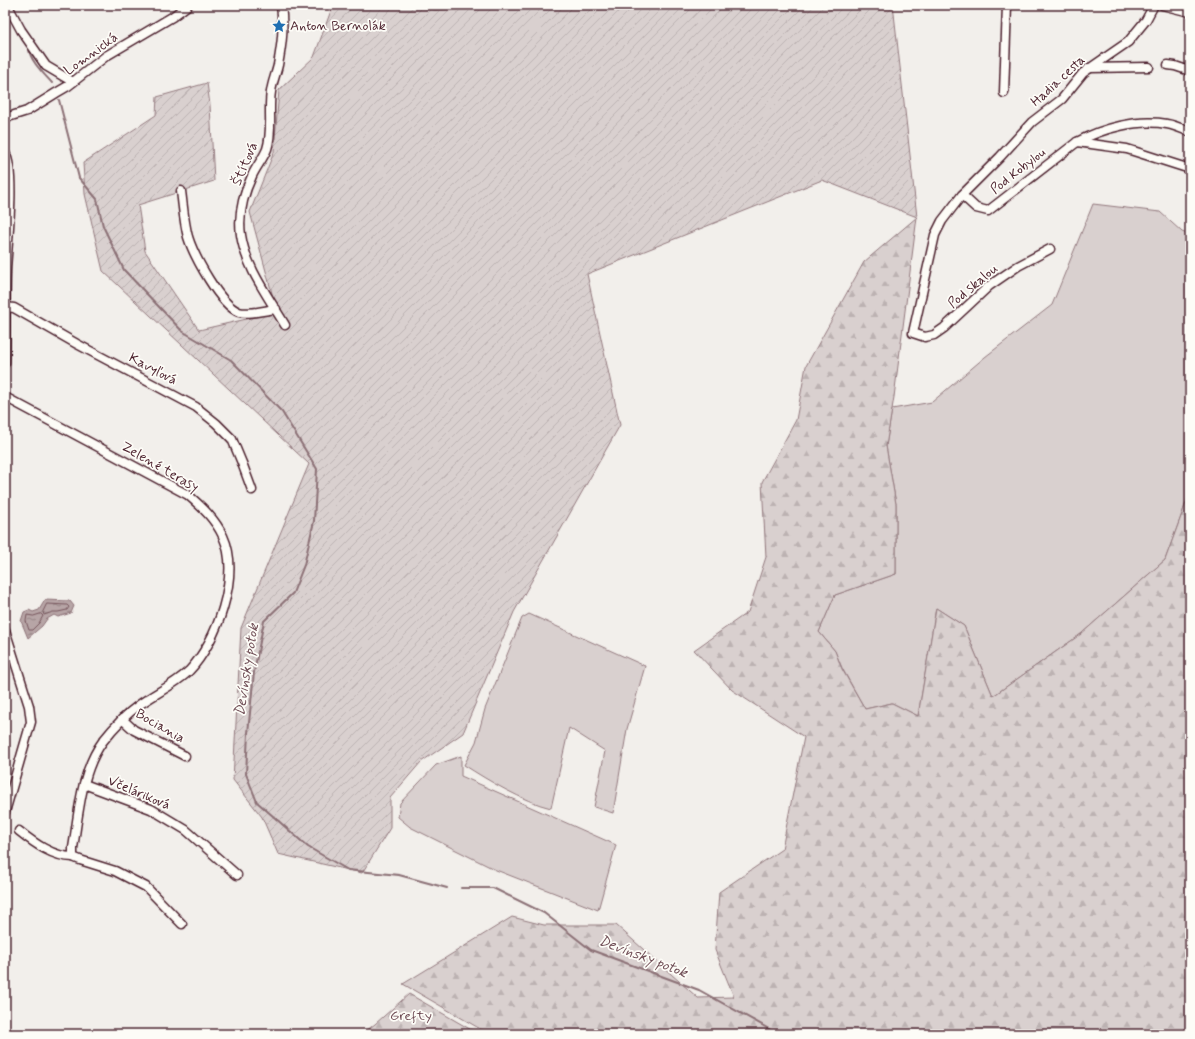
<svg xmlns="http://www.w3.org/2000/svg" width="1195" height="1039" viewBox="0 0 1195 1039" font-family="Mynerve,sans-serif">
<defs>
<pattern id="forest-firs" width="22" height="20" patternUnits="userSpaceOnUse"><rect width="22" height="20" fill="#d9d0cf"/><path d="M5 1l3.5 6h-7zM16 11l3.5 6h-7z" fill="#bcb2b2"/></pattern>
<pattern id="garden-furrows" width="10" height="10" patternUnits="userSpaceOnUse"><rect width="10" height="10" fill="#d9d0cf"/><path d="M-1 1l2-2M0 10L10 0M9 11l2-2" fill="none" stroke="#bcb2b2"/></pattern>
<pattern id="water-ripples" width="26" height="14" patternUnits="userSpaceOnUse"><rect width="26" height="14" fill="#b7a5a6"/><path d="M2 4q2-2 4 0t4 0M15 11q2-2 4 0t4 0" fill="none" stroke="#978687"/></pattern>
</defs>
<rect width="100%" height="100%" fill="#f2efeb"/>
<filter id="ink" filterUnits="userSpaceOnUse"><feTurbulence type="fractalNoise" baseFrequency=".025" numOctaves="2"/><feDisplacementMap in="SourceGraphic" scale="8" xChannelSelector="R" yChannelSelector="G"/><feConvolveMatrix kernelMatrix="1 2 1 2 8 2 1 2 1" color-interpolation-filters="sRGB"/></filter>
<g filter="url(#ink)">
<g fill="#d9d0cf" stroke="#92787d">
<polygon points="1093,204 1160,212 1182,232 1190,235 1190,492 1165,560 1081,634 993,696 964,626 936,608 918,716 892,703 865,709 842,668 835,651 819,632 835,595 896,574 896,504 886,446 892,409 932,402 985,357 1052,305"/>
<path d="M 529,614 L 645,666 L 627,729 L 613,813 L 594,807 L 605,751 L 569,728 L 551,808 C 522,801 489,781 464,765 L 476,742 L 485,709 L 522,618 Z"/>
<polygon points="461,756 461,776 616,845 598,910 496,870 410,827 398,817 400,803 436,765"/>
</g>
<g fill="url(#forest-firs)" stroke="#92787d">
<polygon points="917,217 894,397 886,446 896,504 896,574 835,595 819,632 835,651 842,669 865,709 892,703 918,716 936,608 964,626 993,696 1081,634 1165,560 1190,492 1190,1034 489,1034 403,984 512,917 544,925 616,925 698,998 734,997 715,950 719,892 782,849 804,737 732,690 694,650 748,612 766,557 762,482 796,420 806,366 864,262"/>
<polygon points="409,994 475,1032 478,1034 362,1034 375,1024"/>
</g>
<polygon fill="url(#garden-furrows)" stroke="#92787d" points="333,5 411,5 435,10 496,5 893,5 917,217 822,180 587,274 620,425 514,612 463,733 421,762 390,798 390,828 362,873 278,854 262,817 233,780 241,628 309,464 103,271 85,194 83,163 156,115 157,97 207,83 210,105 214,181 138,205 145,251 199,330 277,312 250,212 274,152 279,90 314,57"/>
<polygon fill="url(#water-ripples)" stroke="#8b6f75" points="45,600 70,601 74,606 71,613 58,617 54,615 47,619 42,626 28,638 21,621 24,612 29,610 33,612 39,610"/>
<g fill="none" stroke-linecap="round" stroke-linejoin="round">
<g stroke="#76555c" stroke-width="1">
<polygon points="47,604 67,605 69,607 67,610 58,612 53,612 44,615 43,612"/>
<polygon points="41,614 43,616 39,623 32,630 29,630 26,621 27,615 33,616"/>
</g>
<g stroke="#8b6f75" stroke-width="2">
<path d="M 29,48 C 29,60 45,75 52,83"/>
<polyline points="59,100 79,178 97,199 103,226 124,270 182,331 231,360 282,412 317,469 314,521 304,565 293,593 264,621 254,672 248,733 246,774 257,802 308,847 348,870 399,875 447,888"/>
<polyline points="461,888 493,888 544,913 591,950 699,990 769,1029 774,1034"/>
</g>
<defs>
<g id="minor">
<path d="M 281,5 C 284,28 282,43 278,65 C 276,74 272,83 271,92 C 268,110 273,131 267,149 C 263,159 256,167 252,176 C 244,193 238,215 241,235 C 246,268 268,296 285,325"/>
<polyline points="1162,5 1190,12"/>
<polyline points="5,6 8,6 21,30 46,66 73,82"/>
<polyline points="1168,65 1175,66 1190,71"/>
<polyline points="1089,68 1149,67"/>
<polyline points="1004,93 1007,5"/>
<polyline points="5,118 27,111 56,93 68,86 106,56 172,17 188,5"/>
<polyline points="1077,142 1127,149 1190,169"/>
<path d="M 5,153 C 16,172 7,246 6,271 C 5,302 6,333 5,363"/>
<path d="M 181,191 C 183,206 184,222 188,237 C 194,256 220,305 239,312 C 248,315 266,310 276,309"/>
<path d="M 962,195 L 976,208 L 988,211 L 1077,142 C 1103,128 1137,119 1167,124 C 1174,125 1183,129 1190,132"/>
<polyline points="1050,249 1018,266 989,286 944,328 934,335 925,337 913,333 935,235 942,221 962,195 1000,157 1032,122 1062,99 1083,73 1128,42 1146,20 1154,5"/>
<polyline points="6,307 14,308 77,344 196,407 216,423 232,439 242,463 252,490"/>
<path d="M 5,397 L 188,495 C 202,507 215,519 223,536 C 241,575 217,642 189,671 C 174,685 156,693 139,705 C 125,715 114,727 103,741 C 81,771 79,812 73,848 L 73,857 L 80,860 L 115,871 L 146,887 L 182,924"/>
<polyline points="5,630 29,706 31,722 5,812"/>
<polyline points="122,719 134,730 185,756"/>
<polyline points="84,784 151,809 186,830 237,875"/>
<path d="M 19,831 C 34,843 53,857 73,857"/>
</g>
</defs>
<use href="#minor" stroke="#4a1f2b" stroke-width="11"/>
<use href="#minor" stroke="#fdfcf7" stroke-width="8"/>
</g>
</g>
<defs>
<symbol id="sight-bare" viewBox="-9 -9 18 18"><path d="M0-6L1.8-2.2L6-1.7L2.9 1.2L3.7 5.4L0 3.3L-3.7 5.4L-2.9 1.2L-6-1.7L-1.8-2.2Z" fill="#1f6fb2" stroke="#fdfcf7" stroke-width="2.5" paint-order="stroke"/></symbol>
</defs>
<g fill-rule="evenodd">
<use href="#sight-bare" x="269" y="16" width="20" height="20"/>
</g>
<g text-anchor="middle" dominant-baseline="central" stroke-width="3.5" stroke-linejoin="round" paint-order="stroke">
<g font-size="14" fill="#4a1f2b" stroke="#fdfcf7" text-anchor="start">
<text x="290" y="26">Anton Bernolák</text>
</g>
<g font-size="14" fill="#4a1f2b" stroke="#fdfcf7">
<text transform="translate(91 54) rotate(-36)">Lomnická</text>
<text transform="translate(1058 81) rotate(-43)">Hadia cesta</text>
<text transform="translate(245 164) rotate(-67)">Štítová</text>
<text transform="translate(1018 171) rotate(-38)">Pod Kobylou</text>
<text transform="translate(973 286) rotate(-40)">Pod skalou</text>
<text transform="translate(153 369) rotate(28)">Kavyľová</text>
<text transform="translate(160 467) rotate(30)">Zelené terasy</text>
<text transform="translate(160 726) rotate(30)">Bociania</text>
<text transform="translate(139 793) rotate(23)">Včeláriková</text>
</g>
<g font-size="14" fill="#6e4b54" stroke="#fdfcf7">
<text x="411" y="1016">Grefty</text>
</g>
<g font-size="15" font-style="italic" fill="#704e56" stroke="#fdfcf7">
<text transform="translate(247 670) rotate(-81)">Devínsky potok</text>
<text transform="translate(643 957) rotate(21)">Devínsky potok</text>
</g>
</g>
<rect width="1195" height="1039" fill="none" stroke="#fdfcf7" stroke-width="20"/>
<rect x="10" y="10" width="1175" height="1019" fill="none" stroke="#4a1f2b" stroke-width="1.5" filter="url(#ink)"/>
</svg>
